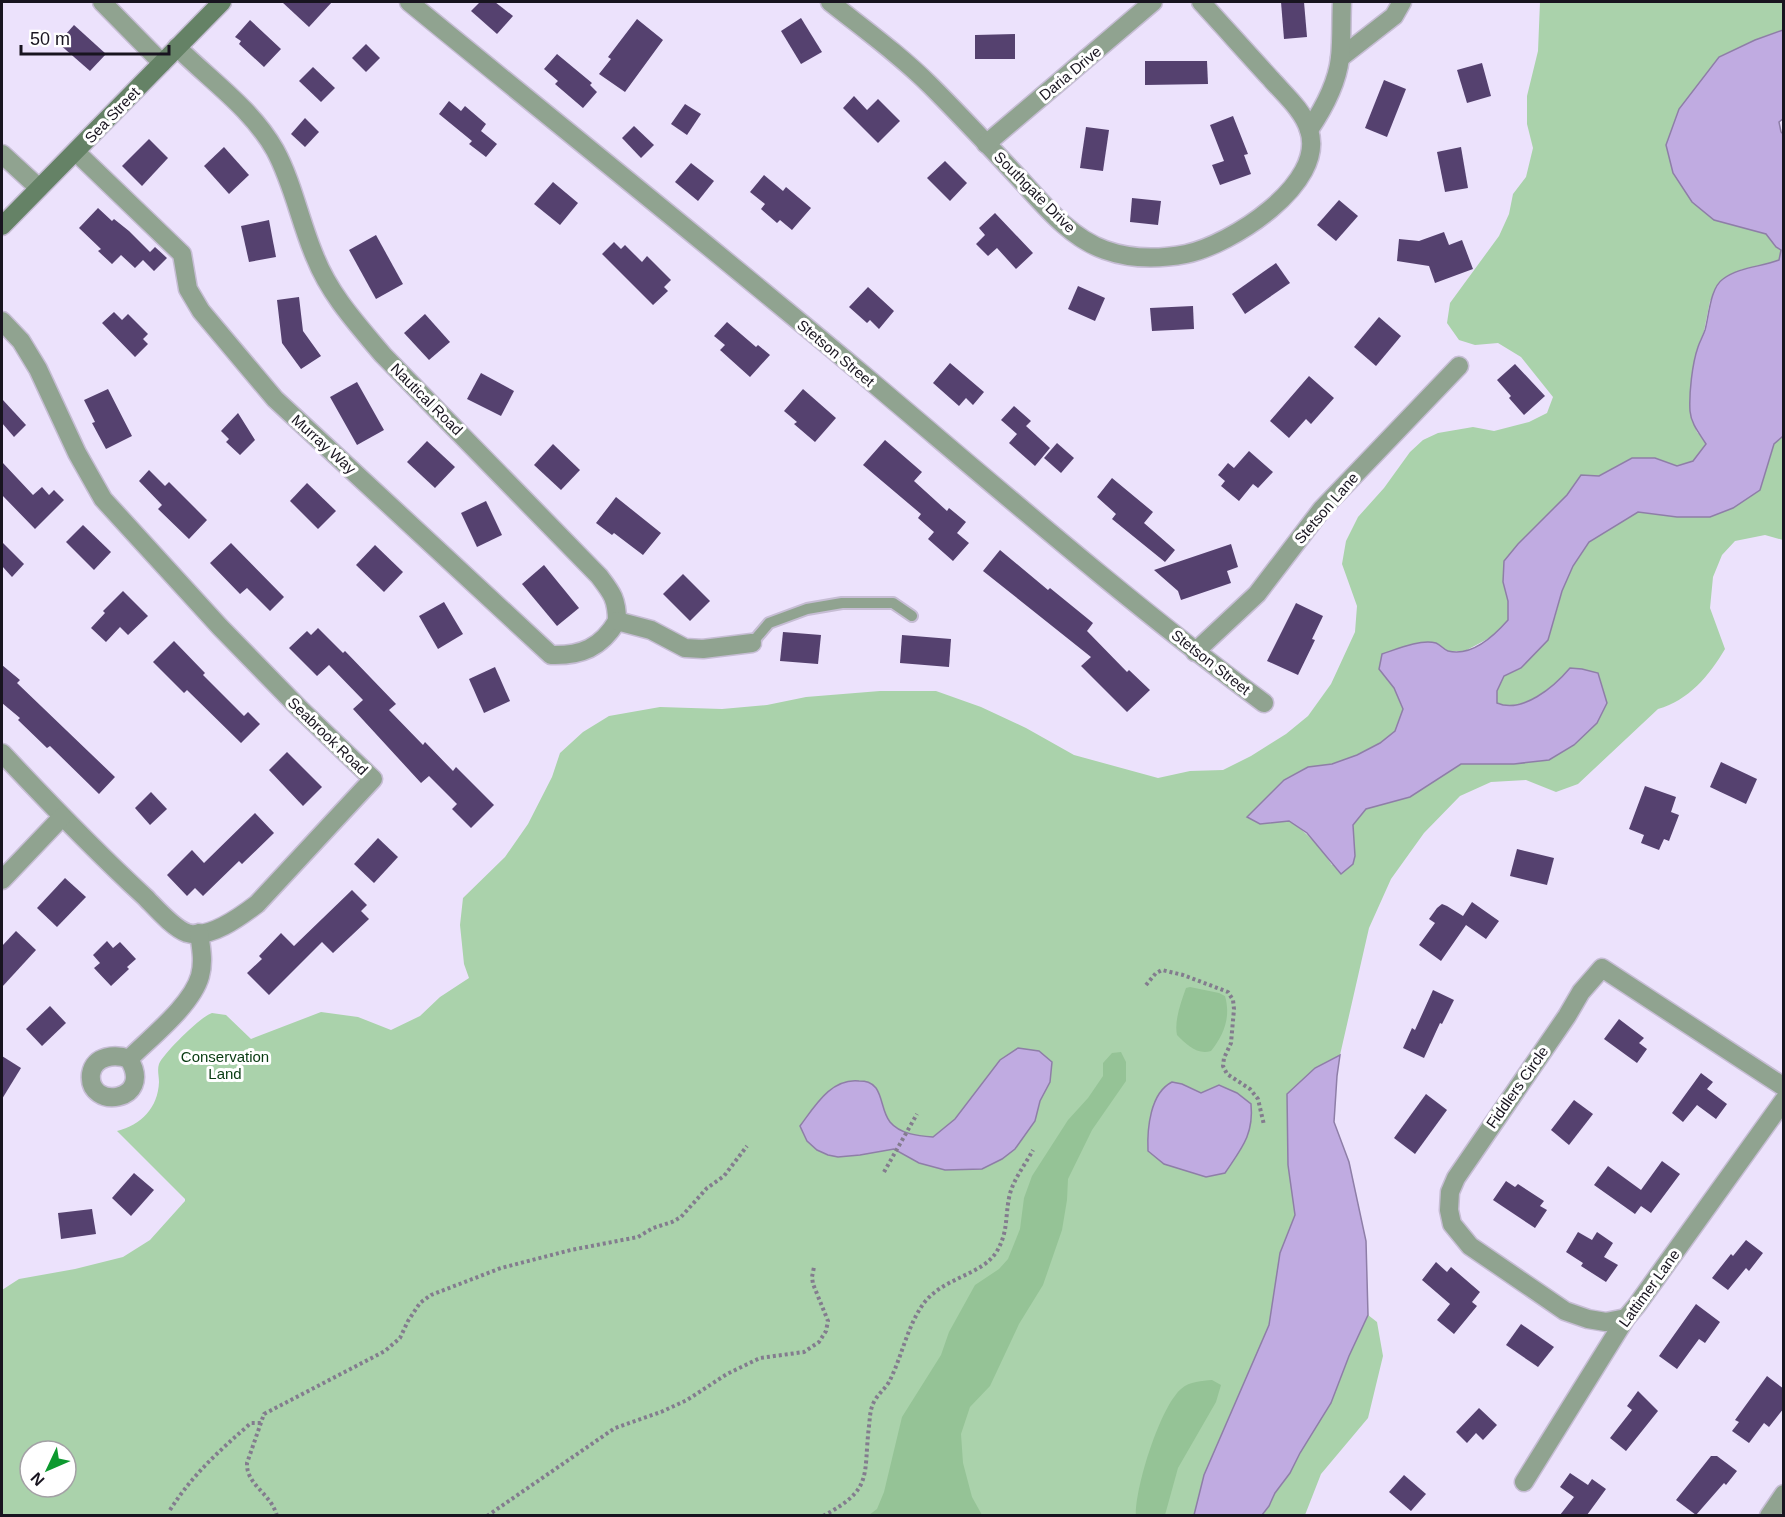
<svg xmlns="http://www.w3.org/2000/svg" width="1785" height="1517" viewBox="0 0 1785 1517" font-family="Helvetica,sans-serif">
<rect width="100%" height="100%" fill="#ece2fc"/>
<g fill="#aad2ab" fill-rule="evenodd">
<path d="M 1540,2 L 1783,2 L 1783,30 L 1755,40 L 1719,57 L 1701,82 L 1714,220 L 1766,234 L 1776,247 L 1782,250 L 1780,260 L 1765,265 L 1740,270 L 1710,301 L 1704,331 L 1697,349 L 1691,387 L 1690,413 L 1697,432 L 1707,444 L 1693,461 L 1677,466 L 1655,458 L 1632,458 L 1599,476 L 1581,475 L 1567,495 L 1551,512 L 1503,582 L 1508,601 L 1508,621 L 1493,636 L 1465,651 L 1447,651 L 1379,669 L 1394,688 L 1403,710 L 1395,731 L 1380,743 L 1357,755 L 1332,764 L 1308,767 L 1284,780 L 1247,817 L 1260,824 L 1289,820 C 1307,833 1320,846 1332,865 L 1355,856 L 1353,825 L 1366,809 L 1410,797 L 1461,764 L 1514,764 L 1549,760 L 1570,668 C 1554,687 1522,713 1497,703 L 1497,691 L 1504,676 L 1521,668 L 1555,617 L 1562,591 L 1573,566 L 1589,542 L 1638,512 L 1677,517 L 1710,517 L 1760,490 L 1774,444 L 1783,436 L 1783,540 L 1765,535 L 1735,541 L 1722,555 L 1713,577 L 1710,608 L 1725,649 C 1709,676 1689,700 1658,709 L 1578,784 L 1556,792 L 1526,780 L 1491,782 L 1460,796 L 1424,833 L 1391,879 L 1369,928 L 1340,1055 L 1323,1064 L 1310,1196 L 1280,1300 L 1199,1515 L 2,1516 L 2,1290 L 19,1279 L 75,1269 L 123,1257 L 150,1240 L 185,1201 L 185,1199 L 117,1131 C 141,1125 158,1108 159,1082 C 159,1076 157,1070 159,1064 C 163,1054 201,1016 212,1013 L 226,1015 L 251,1039 L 321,1012 L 358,1017 L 391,1030 L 420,1016 L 440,997 L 469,978 L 464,964 L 460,925 L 463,898 L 505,857 L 528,824 L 552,777 L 560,753 L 583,732 L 609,716 L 660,707 L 722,709 L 767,705 L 806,697 L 880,691 L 936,691 L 981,707 L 1026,728 L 1074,755 L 1158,778 L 1190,771 L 1223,770 L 1251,756 L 1286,734 L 1308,716 L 1331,684 L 1355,632 L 1357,606 L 1342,564 L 1346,541 L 1358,517 L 1384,488 L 1410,452 L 1423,440 L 1438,433 L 1473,427 L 1494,431 L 1529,422 L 1547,413 L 1553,397 L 1521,357 L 1498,343 L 1475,345 L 1459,340 L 1447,323 L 1450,303 L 1499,236 L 1509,214 L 1513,194 L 1526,177 L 1533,148 L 1527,124 L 1527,96 L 1538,51 ZM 30,1451 L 66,1451 L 66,1487 L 30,1487 Z"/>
<polygon points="1368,1315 1377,1322 1383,1356 1368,1418 1321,1474 1305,1515 1262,1516 1269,1506 1275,1493 1290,1473"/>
</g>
<g fill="#95c396">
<path d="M 1190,987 L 1219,993 L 1225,996 C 1231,1017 1224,1035 1211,1051 C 1197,1055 1187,1045 1177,1035 C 1174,1021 1181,1002 1186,988 Z"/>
<polygon points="1121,1052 1126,1062 1126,1081 1092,1130 1068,1179 1067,1200 1062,1230 1043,1285 1019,1324 990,1386 970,1407 961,1434 963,1463 972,1497 982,1515 869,1515 877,1509 884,1492 902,1417 941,1355 949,1332 975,1285 999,1269 1008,1259 1020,1229 1024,1198 1032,1176 1068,1120 1088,1098 1103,1076 1103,1063 1112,1053"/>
<path d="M 1212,1380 L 1221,1385 L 1216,1402 L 1178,1468 L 1165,1515 L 1136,1515 C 1135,1488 1160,1407 1181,1389 C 1190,1381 1202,1381 1212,1380 Z"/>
</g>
<g fill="#c0abe1" stroke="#8e7ea7" stroke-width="1.5">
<path d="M 1783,30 L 1784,118 L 1779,122 L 1781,132 L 1784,135 L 1783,436 L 1774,444 L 1760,490 L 1733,508 L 1710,517 L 1677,517 L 1638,512 L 1589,542 L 1573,566 L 1562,591 L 1548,640 L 1521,668 L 1504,676 L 1497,691 L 1497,703 C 1522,714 1554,687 1570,668 L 1582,669 L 1598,673 L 1607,703 L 1597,723 L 1574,745 L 1549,760 L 1514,764 L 1461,764 L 1410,797 L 1366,809 L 1353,825 L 1355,856 L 1353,864 L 1341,874 L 1307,833 L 1289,821 L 1260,824 L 1247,817 L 1284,780 L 1308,767 L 1332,764 L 1357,755 L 1380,743 L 1395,731 L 1403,709 L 1394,688 L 1379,669 L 1382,654 C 1397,649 1420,639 1436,643 C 1441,645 1444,650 1448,651 C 1471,657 1494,636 1508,620 L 1508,601 L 1503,582 L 1504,561 L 1518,544 L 1567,495 L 1581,475 L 1599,476 L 1632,458 L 1655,458 L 1677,466 L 1693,461 L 1706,444 C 1700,434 1691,424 1690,411 C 1689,394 1692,364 1698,347 C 1700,341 1703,336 1705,330 C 1709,316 1710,288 1723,279 C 1739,267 1761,267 1779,260 L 1781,250 L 1776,247 L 1766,234 L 1714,220 L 1692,202 L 1673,173 L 1666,145 L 1679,109 L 1719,57 L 1755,40 Z"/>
<path d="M 1018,1048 L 1039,1051 L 1052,1062 L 1050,1082 L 1040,1101 L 1035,1121 L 1015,1149 L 1002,1159 L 982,1169 L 945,1170 L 919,1163 L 894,1149 L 860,1155 L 838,1157 L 828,1155 L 817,1150 L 807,1141 L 800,1126 C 815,1106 831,1078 859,1081 C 866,1081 871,1082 876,1088 C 883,1098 882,1112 890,1122 C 900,1134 918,1136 933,1137 L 955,1119 L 1000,1060 Z"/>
<polygon points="1340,1055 1337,1076 1334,1122 1349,1162 1366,1241 1368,1315 1349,1356 1331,1403 1300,1453 1290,1473 1275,1493 1269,1506 1262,1515 1194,1515 1204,1475 1269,1325 1280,1253 1295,1215 1288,1165 1287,1094 1315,1068"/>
<path d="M 1172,1082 L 1182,1084 L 1201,1093 L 1219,1085 L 1237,1093 L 1251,1104 C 1254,1135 1241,1149 1225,1173 L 1206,1177 L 1164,1164 L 1148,1151 C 1147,1129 1150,1093 1172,1082 Z"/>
</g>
<g fill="#55416f">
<polygon points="282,2 332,2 309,27"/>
<polygon points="480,2 495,2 513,16 497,34 471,11"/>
<polygon points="1281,2 1304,2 1307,37 1284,39"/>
<polygon points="801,18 822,52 801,64 781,31"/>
<polygon points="637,19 663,40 625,92 599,74 611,59 608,57"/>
<polygon points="250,20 281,49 264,67 239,44 241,41 235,37"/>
<polygon points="74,25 106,54 90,71 58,43"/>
<polygon points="1015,34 1015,59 975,59 975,35"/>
<polygon points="366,44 380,58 366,72 352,58"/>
<polygon points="557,54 592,83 590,85 597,92 583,108 555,84 558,81 544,69"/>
<polygon points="1145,61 1207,61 1208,84 1145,85"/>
<polygon points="1482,63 1491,96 1467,103 1457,70"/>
<polygon points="313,67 335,88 321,102 299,81"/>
<polygon points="1384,80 1406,89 1387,137 1365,128"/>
<polygon points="854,96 867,110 878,99 900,121 878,143 843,108"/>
<polygon points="449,101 461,111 465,106 486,124 481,131 497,144 486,157 469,144 472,141 439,114"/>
<polygon points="685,104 701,114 687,135 671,124"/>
<polygon points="1233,116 1248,154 1244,155 1251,174 1220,185 1212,165 1224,161 1210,125"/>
<polygon points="305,118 319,132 305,147 291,134"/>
<polygon points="634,126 654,145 641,158 622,138"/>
<polygon points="1086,127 1109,130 1103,171 1080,168"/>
<polygon points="149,139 168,158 142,186 122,166"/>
<polygon points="224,147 249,175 229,194 204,166"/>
<polygon points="1461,147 1468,188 1445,192 1437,152"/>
<polygon points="945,161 967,183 950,201 927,178"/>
<polygon points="691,163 714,181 698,201 675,182"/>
<polygon points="764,175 783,191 786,187 811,208 792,230 780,220 777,223 761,209 765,204 750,192"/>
<polygon points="553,182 578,203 560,225 534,204"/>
<polygon points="1132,198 1161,201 1158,225 1130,222"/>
<polygon points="1339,200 1358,216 1336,241 1317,225"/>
<polygon points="98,208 112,221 114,219 129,231 150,252 155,247 167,258 154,271 143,260 135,268 121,255 112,264 98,251 101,249 79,228"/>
<polygon points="995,213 1033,253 1016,269 997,248 988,256 976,244 985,235 979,228"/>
<polygon points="269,220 276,257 249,262 241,226"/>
<polygon points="1444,232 1449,245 1462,240 1473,269 1435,283 1429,266 1397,261 1399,239 1419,241"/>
<polygon points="376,235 403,284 376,299 349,250"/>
<polygon points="614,242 621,249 625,245 642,262 647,256 671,280 664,287 668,291 653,305 602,254"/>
<polygon points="1276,263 1290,283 1245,314 1232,294"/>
<polygon points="1078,286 1105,298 1095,321 1068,309"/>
<polygon points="868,287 894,311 879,329 870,320 867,323 849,307"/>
<polygon points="299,297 303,331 321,356 301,369 282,343 277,300"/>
<polygon points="1193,306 1194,329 1152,331 1150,308"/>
<polygon points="114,312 122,320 128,314 148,334 143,339 148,344 135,357 102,323"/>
<polygon points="425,314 450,342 429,360 404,333"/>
<polygon points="1379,317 1401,336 1376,366 1354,347"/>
<polygon points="727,322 756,347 758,345 770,355 750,377 720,350 725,345 714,336"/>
<polygon points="950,363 984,392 973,405 966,398 959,406 933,383"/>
<polygon points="1515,364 1545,396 1524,415 1509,398 1511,396 1497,380"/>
<polygon points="481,373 514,391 501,416 467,399"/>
<polygon points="1309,376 1334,398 1311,424 1306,419 1289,438 1270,421"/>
<polygon points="357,382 384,430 357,445 330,397"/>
<polygon points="108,389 132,436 106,449 92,423 95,422 84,400"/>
<polygon points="803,389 836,418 815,442 794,424 797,422 784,411"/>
<polygon points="2,399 26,425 14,437 2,423"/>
<polygon points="1014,406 1031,421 1026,426 1050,448 1035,466 1009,443 1017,434 1001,420"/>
<polygon points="238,413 255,440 240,455 226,442 229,439 221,431"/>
<polygon points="885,440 922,472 914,481 947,511 949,508 966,522 957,533 969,543 953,561 928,539 934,532 918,518 921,514 863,465"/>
<polygon points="427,441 455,467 435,488 407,462"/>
<polygon points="1057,443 1074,458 1061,473 1044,458"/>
<polygon points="553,444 580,470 561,490 534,465"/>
<polygon points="1249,451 1273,472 1258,488 1253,484 1239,501 1221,486 1225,481 1218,475 1228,463 1234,468"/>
<polygon points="2,462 33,495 42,487 49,495 54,490 64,500 35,529 2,495"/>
<polygon points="149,470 165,486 169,482 207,520 189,539 158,509 162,505 139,481"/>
<polygon points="1112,478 1153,512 1144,523 1175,550 1165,562 1112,519 1116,514 1097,497"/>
<polygon points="307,483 336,511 318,529 290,501"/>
<polygon points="616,497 661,533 643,555 614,533 612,535 596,523"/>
<polygon points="486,501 502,535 477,547 461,513"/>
<polygon points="83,525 111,552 94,570 66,542"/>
<polygon points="2,542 24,564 12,577 2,566"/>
<polygon points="231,543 284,597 270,611 247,588 240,594 210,563"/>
<polygon points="1231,544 1238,567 1227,571 1231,583 1181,600 1178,591 1154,570"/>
<polygon points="375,545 403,572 384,592 356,565"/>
<polygon points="1000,550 1048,590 1050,588 1093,623 1087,631 1127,672 1129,670 1150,690 1127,712 1081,666 1091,657 983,571"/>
<polygon points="544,565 579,608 557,626 522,584"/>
<polygon points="683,574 710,601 690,621 663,594"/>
<polygon points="123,591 148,616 128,635 120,627 106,642 91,628 105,613 103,611"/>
<polygon points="444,602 463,634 438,649 419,616"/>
<polygon points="1296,603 1323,616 1312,639 1315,640 1298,675 1267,661"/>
<polygon points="318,628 343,653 345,651 396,704 389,710 423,745 425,742 453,771 456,767 494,805 471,828 452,809 457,804 429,776 421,783 353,709 363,700 329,665 317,676 289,648 307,631 311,635"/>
<polygon points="783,632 821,635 818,664 780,661"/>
<polygon points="902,635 951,639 949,667 900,663"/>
<polygon points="174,641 205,673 203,675 244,716 248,712 260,724 241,743 187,690 184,693 153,662"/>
<polygon points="2,665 20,680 17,683 115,777 99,794 50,746 47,748 18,720 20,718 2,703"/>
<polygon points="495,667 510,701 484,713 469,679"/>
<polygon points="287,752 322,787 303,806 269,770"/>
<polygon points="1721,762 1757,779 1746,804 1710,787"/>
<polygon points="1645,786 1676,797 1671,812 1679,815 1669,841 1664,839 1659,850 1641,843 1644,835 1629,829"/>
<polygon points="151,792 167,809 150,825 135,808"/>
<polygon points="255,813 274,833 242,864 239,861 203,896 195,888 187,896 167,875 192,850 204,863"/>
<polygon points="378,838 398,857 374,883 354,864"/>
<polygon points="1517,849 1554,858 1547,885 1510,876"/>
<polygon points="65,878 86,897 57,927 37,908"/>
<polygon points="352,890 367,905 361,911 369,919 333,953 322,942 269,995 247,973 262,959 259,956 281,933 294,946"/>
<polygon points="1472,902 1499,921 1486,939 1466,925 1441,961 1419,945 1435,923 1429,919 1437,908 1442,904 1447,906 1463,916"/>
<polygon points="16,931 36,950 2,987 2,946"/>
<polygon points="107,941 113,948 120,942 136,959 127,967 129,969 111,986 94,968 100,963 93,955"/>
<polygon points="1433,990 1454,1000 1442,1024 1440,1023 1424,1058 1403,1048 1412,1028 1415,1030"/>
<polygon points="50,1006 66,1023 42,1046 26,1029"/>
<polygon points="1619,1019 1644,1038 1639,1043 1647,1049 1637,1063 1604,1039"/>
<polygon points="2,1056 21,1068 2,1099"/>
<polygon points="1701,1073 1713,1082 1707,1089 1727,1104 1716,1119 1697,1105 1683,1122 1672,1113"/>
<polygon points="1426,1094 1447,1110 1415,1154 1394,1138"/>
<polygon points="1574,1100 1593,1114 1569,1145 1551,1130"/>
<polygon points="1662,1161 1680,1174 1651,1213 1641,1206 1635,1214 1594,1185 1608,1166 1641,1190"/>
<polygon points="134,1173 154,1190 131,1216 112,1198"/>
<polygon points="1506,1181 1515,1187 1518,1184 1544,1201 1540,1206 1547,1210 1535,1228 1493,1200"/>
<polygon points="92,1209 96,1234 61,1239 58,1213"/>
<polygon points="1578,1232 1592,1240 1597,1232 1613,1243 1604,1257 1618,1265 1606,1282 1581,1266 1583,1263 1566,1252"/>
<polygon points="1746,1240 1763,1253 1749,1271 1746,1268 1728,1290 1712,1278 1731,1254 1733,1256"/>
<polygon points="1436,1262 1447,1272 1451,1267 1480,1292 1472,1302 1477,1306 1454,1334 1437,1320 1450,1304 1422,1280"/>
<polygon points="1696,1304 1720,1322 1705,1343 1699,1339 1677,1369 1659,1356"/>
<polygon points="1521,1324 1554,1347 1538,1367 1506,1345"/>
<polygon points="1767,1376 1784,1389 1784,1408 1769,1427 1764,1423 1749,1443 1732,1431 1739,1422 1735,1420"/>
<polygon points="1638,1391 1658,1411 1626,1451 1610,1438 1632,1410 1627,1406"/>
<polygon points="1479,1408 1497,1425 1483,1440 1476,1433 1467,1443 1456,1432"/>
<polygon points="1711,1456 1717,1456 1737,1471 1726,1485 1724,1483 1696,1515 1676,1500"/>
<polygon points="1570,1473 1588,1485 1592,1479 1606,1489 1587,1515 1560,1515 1574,1497 1560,1487"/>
<polygon points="1404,1475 1426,1494 1411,1511 1389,1492"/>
</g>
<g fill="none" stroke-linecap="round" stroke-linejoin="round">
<defs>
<polyline id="lane" points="752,643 769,623 807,609 842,603 893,603 912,616"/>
<g id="street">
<polyline points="102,2 162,63"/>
<path d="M 409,2 C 559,125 711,247 860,372 C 993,484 1124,599 1264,703"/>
<path d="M 830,2 C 864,29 900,55 931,86 C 961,116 990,147 1019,178 C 1043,204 1070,238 1105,250 C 1130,259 1160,259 1186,254 C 1230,245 1327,184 1309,130 C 1303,110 1284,94 1271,79 C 1247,53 1224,27 1201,2"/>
<path d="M 177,47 C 211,81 251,108 275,150 C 293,183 300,222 315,257 C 330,295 357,324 383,355 L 599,576 C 612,593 617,599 617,621"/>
<polyline points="1340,58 1394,16 1402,2"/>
<path d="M 1309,130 C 1324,108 1337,84 1340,58 C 1342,39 1341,20 1342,2"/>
<polyline points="986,144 1153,2"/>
<path d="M 76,152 L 182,254 L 188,289 L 201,311 L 275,399 L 551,655 C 581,656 601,648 617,621"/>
<polyline points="2,154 39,188"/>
<path d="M 2,321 L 21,341 L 38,369 L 77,453 L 103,499 L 220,627 L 300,709 L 373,779 L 257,904 C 240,917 209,940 187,933 C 173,928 155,907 145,897 C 95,851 48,802 2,753"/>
<polyline points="617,621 651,630 685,648 703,649 752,643"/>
<polyline points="1195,652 1257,594 1322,509 1459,366"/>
<polyline points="2,880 62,817"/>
<path d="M 129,1059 C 155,1102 87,1111 91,1074 C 94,1055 116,1054 129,1059 C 151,1037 192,1005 200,976 C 204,962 201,947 199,933"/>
<polyline points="1626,1318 1606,1322 1588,1319 1565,1311 1470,1246 1452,1224 1449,1210 1450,1192 1456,1178 1567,1016 1581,992 1602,968 1784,1087"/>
<polyline points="1524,1482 1626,1318 1637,1305 1784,1100"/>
<polyline points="1769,1516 1784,1494"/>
</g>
<polyline id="secondary" points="2,226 222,2"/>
</defs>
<use href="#lane" stroke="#c6bdd4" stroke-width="14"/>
<use href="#street" stroke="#c6bdd4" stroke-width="21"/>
<use href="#secondary" stroke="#c6bdd4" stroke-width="21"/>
<g stroke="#837c8e" stroke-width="4" stroke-dasharray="3 3" stroke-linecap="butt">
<polyline points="1146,985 1156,973 1162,970 1183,975 1228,992 1233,1000 1234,1009 1231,1043 1224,1058 1223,1066 1227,1074 1250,1089 1258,1099 1264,1125"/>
<polyline points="884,1172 917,1114"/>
<path d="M 170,1510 C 193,1474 219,1451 251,1423 L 261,1423"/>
<path d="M 277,1516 C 271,1493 246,1485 247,1463 L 264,1414 L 385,1351 L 400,1338 L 408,1321 L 420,1303 L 431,1295 L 501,1268 L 571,1250 L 638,1237 L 653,1228 L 672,1222 L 681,1217 L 707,1188 L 724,1176 L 747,1146"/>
<polyline points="487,1516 615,1428 661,1412 687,1400 727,1374 760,1358 804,1352 819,1342 826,1331 828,1321 813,1284 812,1277 814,1267"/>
<path d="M 823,1516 C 874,1489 863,1476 869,1426 C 870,1417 870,1408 875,1400 C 879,1393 885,1389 889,1382 C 902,1357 907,1326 924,1303 C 944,1277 983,1275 997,1251 C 1008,1232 1005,1219 1009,1198 C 1012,1181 1025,1165 1033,1150"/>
<polyline points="1082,1516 1082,1515"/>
</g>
<use href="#lane" stroke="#90a390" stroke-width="10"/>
<use href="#street" stroke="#90a390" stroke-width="18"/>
<use href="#secondary" stroke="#658266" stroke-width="18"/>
</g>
<g text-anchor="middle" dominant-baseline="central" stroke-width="6" stroke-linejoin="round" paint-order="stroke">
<g font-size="15" fill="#18141f" stroke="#fff">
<text transform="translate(1070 73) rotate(-40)">Daria Drive</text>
<text transform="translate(112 115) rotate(-46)">Sea Street</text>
<text transform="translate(1035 192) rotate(45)">Southgate Drive</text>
<text transform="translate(836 353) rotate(40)">Stetson Street</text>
<text transform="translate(427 399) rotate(45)">Nautical Road</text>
<text transform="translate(324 444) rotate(42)">Murray Way</text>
<text transform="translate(1326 508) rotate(-49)">Stetson Lane</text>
<text transform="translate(1211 662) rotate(38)">Stetson Street</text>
<text transform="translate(328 736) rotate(44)">Seabrook Road</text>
<text transform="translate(1517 1087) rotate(-55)">Fiddlers Circle</text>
<text transform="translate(1649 1288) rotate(-54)">Lattimer Lane</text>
</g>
<g font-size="15" fill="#083b11" stroke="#fff">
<text x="225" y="1056">Conservation<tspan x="225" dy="17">Land</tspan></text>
</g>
</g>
<rect width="1785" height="1517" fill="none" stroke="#18141f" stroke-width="6"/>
<g transform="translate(48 1469) rotate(226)"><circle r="28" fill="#ffffff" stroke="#a3a1a5" stroke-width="1.5"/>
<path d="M0-4.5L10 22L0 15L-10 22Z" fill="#0d992f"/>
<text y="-9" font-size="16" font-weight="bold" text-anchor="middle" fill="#18141f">N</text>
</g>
<path d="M21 45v9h148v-9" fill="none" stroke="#18141f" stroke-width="3"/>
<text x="30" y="45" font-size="18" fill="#18141f" stroke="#ffffff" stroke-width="4.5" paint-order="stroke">50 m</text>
</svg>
